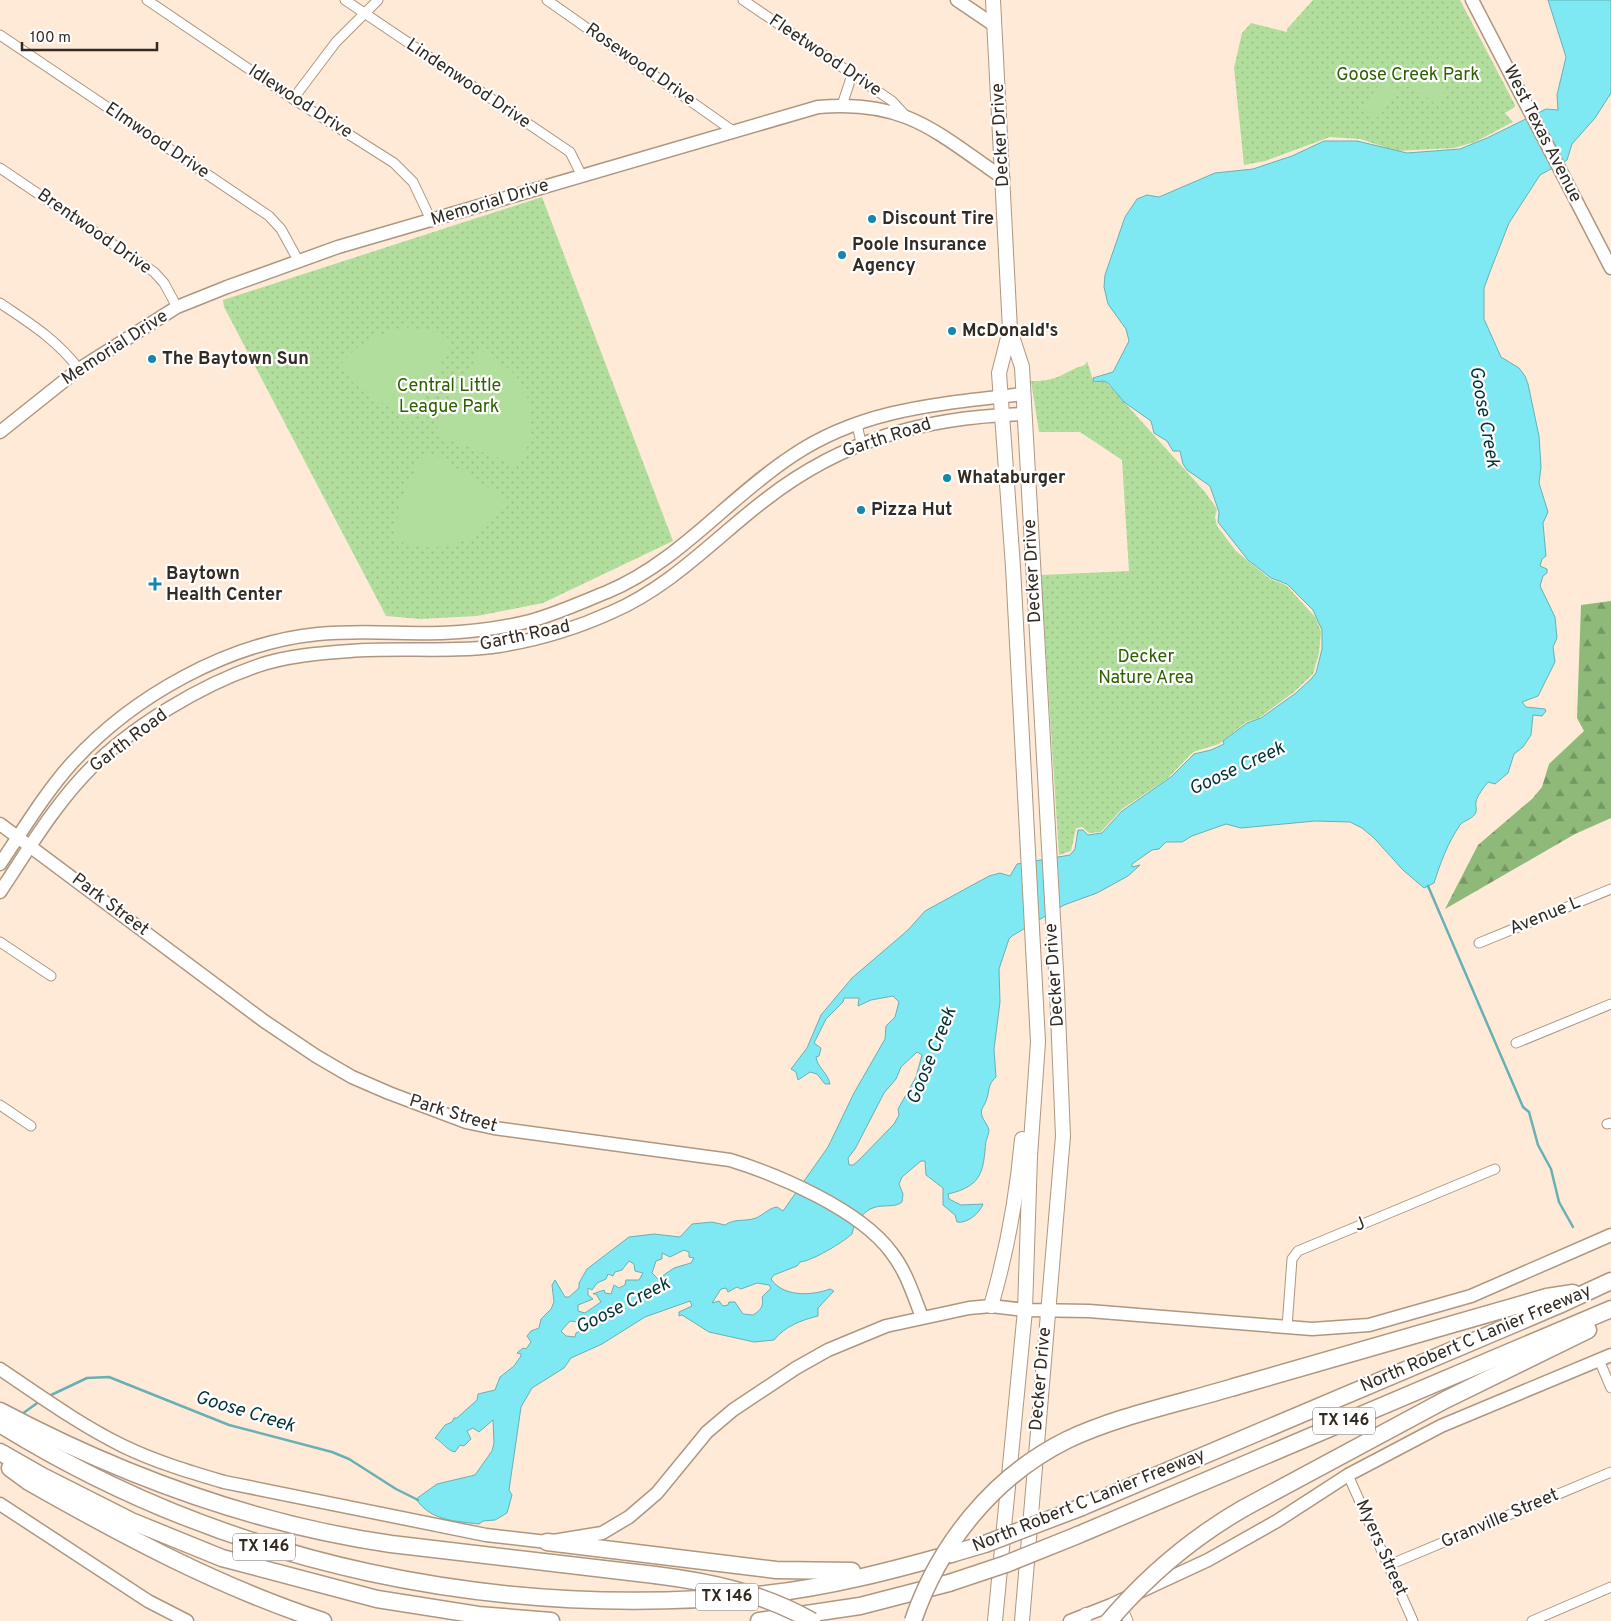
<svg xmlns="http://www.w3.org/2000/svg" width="1611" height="1621" viewBox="0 0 1611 1621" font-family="Overpass,sans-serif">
<defs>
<pattern id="forest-firs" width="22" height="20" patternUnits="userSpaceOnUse" patternTransform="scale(1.25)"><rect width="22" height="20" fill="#8eb979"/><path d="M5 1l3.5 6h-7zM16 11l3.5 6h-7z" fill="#759763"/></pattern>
<pattern id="park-dots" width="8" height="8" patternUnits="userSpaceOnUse" patternTransform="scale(1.25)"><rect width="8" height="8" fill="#b2de9d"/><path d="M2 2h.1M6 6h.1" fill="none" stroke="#9abf87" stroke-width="1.8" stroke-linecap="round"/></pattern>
</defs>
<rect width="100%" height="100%" fill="#feead7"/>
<polygon fill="url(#forest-firs)" points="1611,601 1611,818 1575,834 1445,909 1478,845 1532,799 1542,787 1549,764 1584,731 1577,718 1581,605"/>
<g fill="url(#park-dots)">
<polygon points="1313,0 1460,0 1515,105 1515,107 1505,113 1513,122 1475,142 1454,148 1397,151 1360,139 1330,137 1265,161 1244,165 1234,68 1242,33 1251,23 1287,32 1287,29"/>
<polygon points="542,197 673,541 543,603 477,616 420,619 386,616 224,307 223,300"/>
<path d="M 1087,361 L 1094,383 L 1104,381 L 1107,383 L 1205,492 L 1217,509 L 1215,517 L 1217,526 L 1236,551 L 1270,579 L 1286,585 L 1316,618 L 1321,632 L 1319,653 L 1313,674 L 1294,692 L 1259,718 L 1246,722 L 1219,744 L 1193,752 L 1167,779 L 1122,809 L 1101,832 L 1089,833 L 1082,827 L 1076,828 L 1071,851 L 1059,855 L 1041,575 L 1129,571 L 1122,460 L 1080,432 L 1039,432 L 1031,381 C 1059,382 1064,371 1085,365 Z"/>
</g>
<g fill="#b2de9d">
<polygon points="1422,67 1447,89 1435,104 1409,82"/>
<polygon points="1384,80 1399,93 1377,118 1363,105"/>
<path d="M 404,327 L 435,332 L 452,340 L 419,413 L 405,419 L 352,382 L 342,362 C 362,341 376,335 404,327 Z"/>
<path d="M 481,351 C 492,358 504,364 513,373 C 537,398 535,438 519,466 L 440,436 L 436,421 Z"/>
<path d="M 433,454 L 506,498 C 484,542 440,559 394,539 C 394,521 410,471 423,459 C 425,457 430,455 433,454 Z"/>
</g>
<path fill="#7ee9f3" stroke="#68b0b4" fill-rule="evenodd" d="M 1548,0 L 1611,0 L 1611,93 L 1595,118 L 1572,144 L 1567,160 L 1540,175 L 1509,223 L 1491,269 L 1484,288 L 1484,319 L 1501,357 L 1519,368 L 1525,376 L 1528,384 L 1539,436 L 1541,467 L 1539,483 L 1548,512 L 1543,523 L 1546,556 L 1542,559 L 1540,566 L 1547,569 L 1547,573 L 1543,576 L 1540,586 L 1555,617 L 1557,638 L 1553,647 L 1555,662 L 1538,696 L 1522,702 L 1526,707 L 1545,709 L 1546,711 L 1542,716 L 1533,715 L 1531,735 L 1523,747 L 1514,754 L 1508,773 L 1495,784 L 1488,782 C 1484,787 1477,796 1476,802 C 1475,807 1478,809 1475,814 C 1471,820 1464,820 1460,825 C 1448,842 1440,864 1434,883 L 1424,888 L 1403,870 L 1374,838 L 1362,828 L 1350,822 L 1315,821 L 1241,828 L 1226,824 L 1192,836 L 1182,842 L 1166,842 L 1159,849 L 1152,850 L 1132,864 L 1132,867 L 1140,865 L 1128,876 L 1097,893 L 1064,905 L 1012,936 L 1009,939 L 999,969 L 1000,1002 L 994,1049 L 996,1077 C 987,1085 990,1091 986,1101 C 984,1107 980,1108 982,1116 C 983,1120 988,1125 989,1130 C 989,1133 987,1138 986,1141 C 983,1171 983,1186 948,1194 L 949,1199 L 961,1205 L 983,1204 C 980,1213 967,1224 957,1222 L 955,1215 L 943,1205 L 943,1188 L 926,1175 L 925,1161 L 921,1161 L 902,1177 L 899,1184 L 903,1194 L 902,1202 C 891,1211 873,1198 859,1220 C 855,1225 853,1228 852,1234 C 842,1243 812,1261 800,1262 L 797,1266 L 774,1275 L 771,1279 C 783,1297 811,1296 830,1289 L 834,1291 L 818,1308 L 818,1316 C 802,1320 785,1326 774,1340 L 754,1342 L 709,1332 L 682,1315 L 679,1316 L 679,1312 L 692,1306 L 690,1301 L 645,1317 L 602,1344 L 571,1358 L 564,1368 L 532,1388 L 521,1407 L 509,1490 L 512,1495 L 507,1513 L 495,1520 L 483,1521 L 479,1524 C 455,1521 431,1521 416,1499 L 437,1484 L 475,1475 L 492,1451 L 494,1443 L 493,1420 L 479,1432 L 473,1428 L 467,1431 L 471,1439 L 464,1446 L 460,1445 L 455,1452 C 446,1450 443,1442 435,1438 L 445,1425 L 452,1422 L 454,1418 L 457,1418 L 477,1400 L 478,1394 L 495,1390 L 500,1377 L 514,1366 L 521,1356 L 521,1354 L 517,1353 L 523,1348 L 526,1349 L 531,1342 L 527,1336 L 531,1331 L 539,1328 L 541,1319 L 551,1309 L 554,1302 L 552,1285 L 555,1280 L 565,1297 L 569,1297 L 579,1288 L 579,1283 L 587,1269 L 629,1237 L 654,1234 L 680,1237 L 692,1224 L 712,1222 L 725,1225 C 735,1218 745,1222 756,1218 C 763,1215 769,1208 777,1207 L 783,1211 L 828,1147 L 854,1093 L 885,1039 L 886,1026 L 895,1017 L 899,1002 L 893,996 L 871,1000 L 858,1006 L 859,998 L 844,998 L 843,1002 L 826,1019 L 814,1043 L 821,1048 L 819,1056 L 816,1057 C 817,1067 828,1073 830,1084 L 825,1084 L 817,1074 L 810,1072 L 798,1080 L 796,1072 L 791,1069 L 807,1048 L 821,1015 L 852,978 L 908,930 L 925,911 L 989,876 L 1000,873 L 1010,876 L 1017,864 L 1070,855 L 1075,849 L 1078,830 L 1083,830 L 1088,835 L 1102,833 L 1122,811 L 1171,777 L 1194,754 L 1211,750 L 1224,744 L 1223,741 L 1247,723 L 1261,718 L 1296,693 L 1311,679 L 1316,673 L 1322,649 L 1322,630 L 1313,610 L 1287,584 L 1271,578 L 1248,560 L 1218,522 L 1219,512 L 1210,486 L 1187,470 L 1183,464 L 1180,451 L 1173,451 L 1167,441 L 1154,433 L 1151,421 L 1124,402 L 1108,383 L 1104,381 L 1094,382 L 1093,378 L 1113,372 L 1129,341 L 1126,329 L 1108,304 L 1104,287 L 1105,275 L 1125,217 L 1137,199 L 1147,195 L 1159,197 L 1215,173 L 1253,169 L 1292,156 L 1324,141 L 1357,141 L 1407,153 L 1460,149 L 1487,138 L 1546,109 L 1558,110 L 1557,95 L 1566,57 ZM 917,1052 L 922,1055 L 916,1077 L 898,1109 L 899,1115 L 894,1124 L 858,1161 L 853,1165 L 849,1165 L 848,1158 L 855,1149 L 884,1093 L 896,1079 L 901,1067 ZM 684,1250 L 689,1252 L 689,1257 L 694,1258 L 691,1263 L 674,1268 L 658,1279 L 652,1273 L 656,1261 L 662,1259 L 662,1253 L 670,1257 ZM 629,1261 L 634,1264 L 635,1271 L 643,1273 L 639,1280 L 626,1280 L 625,1285 L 619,1288 L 614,1285 L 611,1294 L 605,1293 L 604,1290 L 593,1294 L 596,1294 L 601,1302 L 585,1313 L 578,1311 L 578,1305 L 593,1299 L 588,1295 L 588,1288 L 592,1290 L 597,1283 L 606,1279 L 608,1274 L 613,1276 L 615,1272 L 622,1270 ZM 757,1283 L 769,1285 L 771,1288 L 762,1297 C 764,1306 761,1310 753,1315 L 743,1314 L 735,1302 L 729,1302 L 728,1305 L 723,1306 L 719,1301 L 712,1303 L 721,1289 L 726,1288 L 728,1292 L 737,1287 L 741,1289 ZM 583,1318 L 588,1320 L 588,1326 L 576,1333 L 575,1337 L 566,1336 L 561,1331 L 570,1321 L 577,1322 Z"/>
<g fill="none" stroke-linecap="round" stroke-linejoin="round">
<g stroke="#68b0b4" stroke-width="2.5">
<polyline points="1428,886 1523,1107 1529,1112 1538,1145 1551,1169 1559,1202 1573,1227"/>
<polyline points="49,1396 87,1378 109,1377 229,1425 332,1452 349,1459 396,1489 418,1500"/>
<polyline points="22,1414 40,1401"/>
</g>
<defs>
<g id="street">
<polyline points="147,0 293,99 394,163 413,182 432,222"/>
<polyline points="345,0 570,152 582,176"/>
<polyline points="547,0 733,131"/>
<polyline points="743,0 892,101 905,115"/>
<polyline points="0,35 269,216 281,229 298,260"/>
<polyline points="293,99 336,42 378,0"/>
<polyline points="842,105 852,75"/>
<polyline points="0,168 154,272 164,283 177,307"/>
<path d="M 0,303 C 31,324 56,339 79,369"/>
<polyline points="857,424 861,443"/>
<polyline points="0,942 51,976"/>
<polyline points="1479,943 1611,889"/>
<polyline points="1516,1043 1611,1004"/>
<polyline points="0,1105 31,1126"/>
<polyline points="1607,1124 1611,1123"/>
<polyline points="1287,1327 1292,1259 1298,1251 1495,1169"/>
<polyline points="1599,1360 1611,1388"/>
<polyline points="1348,1475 1413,1621"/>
<polyline points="1389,1565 1611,1472"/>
<polyline points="1121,1604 1128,1621"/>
<polyline points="1532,1621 1611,1587"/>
</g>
<g id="secondary">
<polyline points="957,0 994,25"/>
<polyline points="1472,0 1611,268"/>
<path d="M 0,432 L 79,369 L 177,307 L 227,287 L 338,247 L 818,107 C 905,99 936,132 1003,178"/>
<path d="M 0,824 L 264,1021 L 316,1056 L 352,1077 L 389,1093 L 466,1122 L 494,1128 L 730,1160 C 779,1175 860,1210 891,1252 C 906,1271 913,1294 922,1317"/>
<path d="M 0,864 C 23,830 45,793 72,763 C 133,696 228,643 318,634 C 359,630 401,634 442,633 C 471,632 502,628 530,621 C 556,614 582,602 607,592 C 679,562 728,498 792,456 C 863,408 941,404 1023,394"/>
<path d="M 0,892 C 28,850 55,804 91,768 C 133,726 201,685 257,666 C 285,656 321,653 350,651 C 400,647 450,653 499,646 C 537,640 577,628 612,612 C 672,586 714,539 765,500 C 843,439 926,417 1024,414"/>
<path d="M 0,1369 C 40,1396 80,1425 123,1446 C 156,1462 190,1472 224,1482 L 486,1535 L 547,1542 L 602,1533 L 629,1517 L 657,1493 L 707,1432 L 733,1410 L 796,1368 L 828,1350 L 886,1326 L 969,1308 L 991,1306 L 1025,1310 L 1089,1311 L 1312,1329 L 1369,1325 L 1471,1296 L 1611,1235"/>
<polyline points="0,1504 148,1601 187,1621"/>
<polyline points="1070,1621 1111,1605 1208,1560 1277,1521 1348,1475 1441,1426 1611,1355"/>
</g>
<g id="primary">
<polyline points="993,0 1010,330 1022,367 1057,989 1063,1136 1022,1621"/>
<path d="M 991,1306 C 1007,1251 1017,1196 1022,1139"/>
<polyline points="995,1621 1025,1310 1030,1156 1038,1042 1013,567 999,373 1010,330"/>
<polyline points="1081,1621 1086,1615"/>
</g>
<g id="highway">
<polyline points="1234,1387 1547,1297 1573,1293"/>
<path d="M 0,1411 C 123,1476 253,1524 391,1544 L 655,1575"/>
<path d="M 0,1424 C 229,1566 498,1621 766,1594 C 829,1587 890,1571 951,1554"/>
<polyline points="0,1452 42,1476 131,1521 222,1558 377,1599 478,1615 551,1621"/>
<path d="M 10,1468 L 29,1482 C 124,1536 219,1587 323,1621"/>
<polyline points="1082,1507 1559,1305 1611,1281"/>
<polyline points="1244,1508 1445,1400 1588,1330"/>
<polyline points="1078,1535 1611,1309"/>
<polyline points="547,1542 776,1570 852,1571"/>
<polyline points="759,1621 860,1606 949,1583"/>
</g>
</defs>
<use href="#street" stroke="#ae9780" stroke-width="11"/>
<use href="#secondary" stroke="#ae9780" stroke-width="15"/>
<use href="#primary" stroke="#ae9780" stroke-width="16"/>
<use href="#highway" stroke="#ae9780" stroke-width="19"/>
<use href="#street" stroke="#fff" stroke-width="9"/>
<use href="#secondary" stroke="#fff" stroke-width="12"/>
<use href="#primary" stroke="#fff" stroke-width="14"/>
<use href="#highway" stroke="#fff" stroke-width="16"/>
<defs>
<g id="highway-bridge">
<polyline points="951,1554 985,1544 1082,1507"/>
<path d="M 655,1575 C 711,1582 763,1593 812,1621"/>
<polyline points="949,1583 1006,1564 1078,1535"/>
<path d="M 913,1621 C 939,1544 994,1476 1067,1440 C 1117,1416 1181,1403 1234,1387"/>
<path d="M 1109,1621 C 1148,1575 1192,1538 1244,1508"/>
</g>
</defs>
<use href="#highway-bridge" stroke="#ae9780" stroke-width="19" stroke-linecap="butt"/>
<use href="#highway-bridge" stroke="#fff" stroke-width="16"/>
</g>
<g fill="#1387ac" stroke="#fff" stroke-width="2">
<circle cx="872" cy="219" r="5"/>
<circle cx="842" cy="255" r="5"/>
<circle cx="952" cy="331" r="5"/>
<circle cx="152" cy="359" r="5"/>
<circle cx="947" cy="478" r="5"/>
<circle cx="861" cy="510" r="5"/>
<path d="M152.5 576.5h5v5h5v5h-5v5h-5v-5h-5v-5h5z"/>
</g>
<g text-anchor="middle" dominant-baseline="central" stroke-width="4.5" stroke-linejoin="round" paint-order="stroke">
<g fill="#fff" stroke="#706a64" stroke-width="1">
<rect x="1313" y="1407.5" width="62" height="27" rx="4"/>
<rect x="233" y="1533.5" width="62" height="27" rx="4"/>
<rect x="696" y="1583.5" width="62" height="27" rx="4"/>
</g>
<g font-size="16" font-weight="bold" fill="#332a21">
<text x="1344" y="1421">TX 146</text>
<text x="264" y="1547">TX 146</text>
<text x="727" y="1597">TX 146</text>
</g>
<g font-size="18" fill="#332a21" stroke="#fff">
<text transform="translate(825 56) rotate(34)">Fleetwood Drive</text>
<text transform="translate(640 65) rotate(35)">Rosewood Drive</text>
<text transform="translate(468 84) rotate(34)">Lindenwood Drive</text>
<text transform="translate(300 102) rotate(33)">Idlewood Drive</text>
<text transform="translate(1542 134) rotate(63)">West Texas Avenue</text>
<text transform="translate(1001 135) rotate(-93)">Decker Drive</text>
<text transform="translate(157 141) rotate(34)">Elmwood Drive</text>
<text transform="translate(490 203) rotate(-17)">Memorial Drive</text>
<text transform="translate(94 232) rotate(35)">Brentwood Drive</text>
<text transform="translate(115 348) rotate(-33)">Memorial Drive</text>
<text transform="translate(887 438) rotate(-18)">Garth Road</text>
<text transform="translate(1033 571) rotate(-93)">Decker Drive</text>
<text transform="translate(525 636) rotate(-12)">Garth Road</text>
<text transform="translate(129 741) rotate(-37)">Garth Road</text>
<text transform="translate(110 905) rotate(37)">Park Street</text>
<text transform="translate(1545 916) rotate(-22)">Avenue L</text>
<text transform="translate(1055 975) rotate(-94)">Decker Drive</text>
<text transform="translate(453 1114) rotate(17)">Park Street</text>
<text transform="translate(1360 1225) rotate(-22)">J</text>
<text transform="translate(1476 1339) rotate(-23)">North Robert C Lanier Freeway</text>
<text transform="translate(1041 1379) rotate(-85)">Decker Drive</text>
<text transform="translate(1089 1501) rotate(-22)">North Robert C Lanier Freeway</text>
<text transform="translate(1500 1519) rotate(-23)">Granville Street</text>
<text transform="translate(1381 1548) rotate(66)">Myers Street</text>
</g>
<g font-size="18" fill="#2d6000" stroke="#fff">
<text x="1408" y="75">Goose Creek Park</text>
<text x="449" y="386">Central Little<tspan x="449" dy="21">League Park</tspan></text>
<text x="1146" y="657">Decker<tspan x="1146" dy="21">Nature Area</tspan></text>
</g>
<g font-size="18" font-weight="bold" fill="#332a21" stroke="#fff" text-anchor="start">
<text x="882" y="219">Discount Tire</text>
<text x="852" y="245">Poole Insurance<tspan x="852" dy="21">Agency</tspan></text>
<text x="962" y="331">McDonald's</text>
<text x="162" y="359">The Baytown Sun</text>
<text x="957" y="478">Whataburger</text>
<text x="871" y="510">Pizza Hut</text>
<text x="166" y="574">Baytown<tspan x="166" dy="21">Health Center</tspan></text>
</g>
<g font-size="19" font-style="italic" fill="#003338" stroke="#fff">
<text transform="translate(1484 417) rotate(80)">Goose Creek</text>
<text transform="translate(1237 769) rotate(-25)">Goose Creek</text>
<text transform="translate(932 1056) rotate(-68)">Goose Creek</text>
<text transform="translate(623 1306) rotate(-27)">Goose Creek</text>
<text transform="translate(245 1412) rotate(17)">Goose Creek</text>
</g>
</g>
<path d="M22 42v8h135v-8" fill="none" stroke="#332a21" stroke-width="2.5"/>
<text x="30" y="42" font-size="15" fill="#332a21" stroke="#ffffff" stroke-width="4" paint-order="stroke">100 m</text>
</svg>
